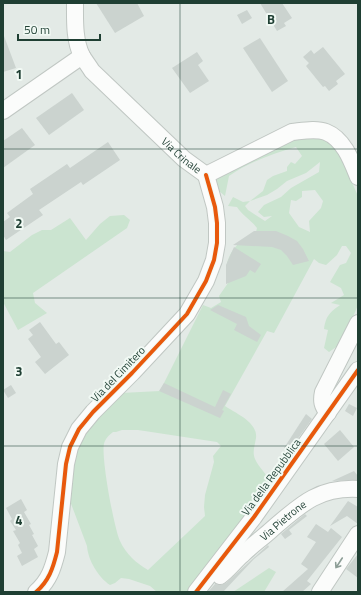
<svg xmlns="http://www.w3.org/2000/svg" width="361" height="595" viewBox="0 0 361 595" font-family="'Titillium Web',sans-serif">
<rect width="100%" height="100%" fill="#e3eae6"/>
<g fill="#cbe4d0" fill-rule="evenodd">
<path d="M 302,135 L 326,138 L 338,151 L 358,196 L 358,305 L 342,343 L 329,352 L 324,348 L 328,330 L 324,329 C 326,316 329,313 340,305 L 331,303 L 344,295 L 341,288 L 330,282 L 340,265 L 346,263 L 351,253 L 346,246 L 342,246 L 337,255 L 326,265 L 319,263 L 314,259 L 274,333 L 267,331 L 225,406 C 235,413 258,422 256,438 C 255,445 252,452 255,459 C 259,468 267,473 270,483 L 187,592 L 157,592 L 150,586 L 129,579 L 121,578 L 115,583 L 110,585 C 98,577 88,560 87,546 L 70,501 L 72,449 L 79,437 L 121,393 L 160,391 L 203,305 L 211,308 L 221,302 L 219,296 L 228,283 C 221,259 235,242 256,232 L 257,228 C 251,220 242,215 237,207 L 228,206 L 233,197 L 243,202 L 250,201 L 263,191 L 267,180 L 273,176 L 287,171 L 287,167 L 291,162 L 295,164 L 302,156 L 296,147 C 274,153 247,163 229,176 L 225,196 L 219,191 L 215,182 L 220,175 ZM 320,162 L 319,172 L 291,188 L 281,197 L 264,205 L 258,212 L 264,217 L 272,216 L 265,221 L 248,210 L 245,206 L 250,201 L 267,195 L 277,189 L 287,181 L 306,173 ZM 315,190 L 323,201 L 321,208 L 309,221 L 310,232 L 299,227 L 289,213 L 291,200 L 296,201 L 302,197 L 302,191 ZM 122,430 L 138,430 L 217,442 L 221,446 L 213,456 L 214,462 L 205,495 L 204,507 L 205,516 L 148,570 C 136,563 126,554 120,541 C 114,528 101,457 104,444 C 105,439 109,435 113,432 L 116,432 Z"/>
<polygon points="124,215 130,220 127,228 33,293 35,303 47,313 18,330 3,302 3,251 10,252 32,235 42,230 51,230 70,218 86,240 100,224 110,216"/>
<polygon points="269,568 276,572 264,592 233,592"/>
</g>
<g fill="#cbd3cf">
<polygon points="96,3 137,3 144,16 115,33"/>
<polygon points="260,3 282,3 292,18 284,23 286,26 277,31"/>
<polygon points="247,10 252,18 242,24 237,15"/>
<polygon points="4,36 16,68 3,72 3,37"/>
<polygon points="260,38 288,81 272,92 243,48"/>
<polygon points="323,47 345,74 336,81 338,84 329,91 325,86 323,87 306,66 309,63 303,57 311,50 314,54"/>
<polygon points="197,52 203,61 198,65 209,81 190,93 172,68"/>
<polygon points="72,93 84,110 49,135 36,118"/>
<polygon points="22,128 35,145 3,168 3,141"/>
<polygon points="108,142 120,160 83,185 81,182 39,210 43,215 6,240 3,235 3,222 10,217 7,213 33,194 30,189 67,164 70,168"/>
<polygon points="254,231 276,231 288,236 297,241 303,249 309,261 293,265 287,256 281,250 272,247 233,245"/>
<polygon points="234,247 261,264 255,273 250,270 246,276 226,284 226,265"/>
<polygon points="218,305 246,317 249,326 261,335 257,342 234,330 237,324 210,310"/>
<polygon points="40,322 56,344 59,342 69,355 45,374 35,362 41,357 28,339 33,335 29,330"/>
<polygon points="164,383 215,407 223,390 231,394 222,410 224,411 220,418 159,391"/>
<polygon points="11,385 16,393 8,398 3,390"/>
<polygon points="349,404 357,408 353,416 345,411"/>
<polygon points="306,414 312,419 289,451 284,448"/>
<polygon points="340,430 354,447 338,461 324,444"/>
<polygon points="354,471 358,476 358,480 332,481"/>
<polygon points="21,499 27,510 24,512 31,524 29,525 34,534 32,535 38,546 34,549 38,557 22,566 17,556 22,553 18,545 20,543 13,531 16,530 10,521 12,519 6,508"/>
<polygon points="348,501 358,507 358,524 347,516 330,526"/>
<polygon points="305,514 307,516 289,530 292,534 285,539 281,534"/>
<polygon points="316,524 328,532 331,528 342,537 307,581 311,584 302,592 282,592 308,569 301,564 316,542 307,537"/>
<polygon points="268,545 269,547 254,559 223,592 208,592 215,584 221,585 226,583"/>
<polygon points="358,554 358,578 346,569"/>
</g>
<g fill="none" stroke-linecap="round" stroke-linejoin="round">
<defs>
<g id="minor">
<path id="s1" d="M 75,3 C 75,20 74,40 82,56 C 85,61 89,66 92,71 L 184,159 L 206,175"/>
<polyline points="3,111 82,56"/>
<path d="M 206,175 L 292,132 C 302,131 316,128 326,132 C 344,139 352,162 358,177"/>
<path d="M 328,413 C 322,406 321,401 323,392 L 358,323"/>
<path id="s2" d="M 220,576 C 228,570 234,562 242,555 C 251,546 261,539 270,531 C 299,506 317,487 358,489"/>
<path d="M 36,592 C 49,581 53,568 57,552 L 66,464 L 70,447 L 79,429 L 93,412 L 132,373 L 187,314 L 206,281 L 214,260 L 217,243 L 217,223 L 215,207 L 206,175"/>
<polyline points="196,592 254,517 358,370"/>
<polyline points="320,592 358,534"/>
</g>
</defs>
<use href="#minor" stroke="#c0c7c3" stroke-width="18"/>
<use href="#minor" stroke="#fbfcfb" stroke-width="16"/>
<defs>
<g id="cycleway">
<path d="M 36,592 C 49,581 53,568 57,552 L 66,464 L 70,447 L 79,429 L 93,412 L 132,373 L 187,314 L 206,281 L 214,260 L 217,243 L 217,223 L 215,207 L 206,175"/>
<polyline points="196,592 254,517 358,370"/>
</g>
</defs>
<use href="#cycleway" stroke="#f1f9f4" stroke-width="6"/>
<use href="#cycleway" stroke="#e8590c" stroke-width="4"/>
</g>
<defs><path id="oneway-shaft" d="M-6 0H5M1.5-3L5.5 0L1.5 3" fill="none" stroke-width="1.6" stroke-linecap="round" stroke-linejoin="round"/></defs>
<use stroke="#8d9e97" href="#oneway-shaft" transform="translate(339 563) rotate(123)"/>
<path fill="none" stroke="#1f3f33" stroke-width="1" stroke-opacity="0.55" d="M 180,3 L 180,592M 3,149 L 358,149M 3,298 L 358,298M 3,446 L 358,446"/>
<g text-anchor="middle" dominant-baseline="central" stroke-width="4" stroke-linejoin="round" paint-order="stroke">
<g font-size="11" fill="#1f3f33" stroke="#f1f9f4">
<text stroke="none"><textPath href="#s1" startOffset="195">Via Crinale</textPath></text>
<text transform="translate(118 374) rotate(-46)">Via del Cimitero</text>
<text transform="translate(271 477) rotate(-54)">Via della Repubblica</text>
<text stroke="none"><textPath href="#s2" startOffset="84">Via Pietrone</textPath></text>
</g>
</g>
<g font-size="13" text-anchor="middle" font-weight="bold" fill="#1f3f33" stroke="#f1f9f4" stroke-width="4" stroke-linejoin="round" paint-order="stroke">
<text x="271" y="24">B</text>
<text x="19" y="79">1</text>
<text x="19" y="228">2</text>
<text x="19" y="376">3</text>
<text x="19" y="525">4</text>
</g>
<rect width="361" height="595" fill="none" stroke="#1f3f33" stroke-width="8"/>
<path d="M18 34v6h82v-6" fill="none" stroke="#1f3f33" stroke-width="2"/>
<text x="24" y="34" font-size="12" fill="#1f3f33" stroke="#f1f9f4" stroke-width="3" paint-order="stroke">50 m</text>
</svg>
